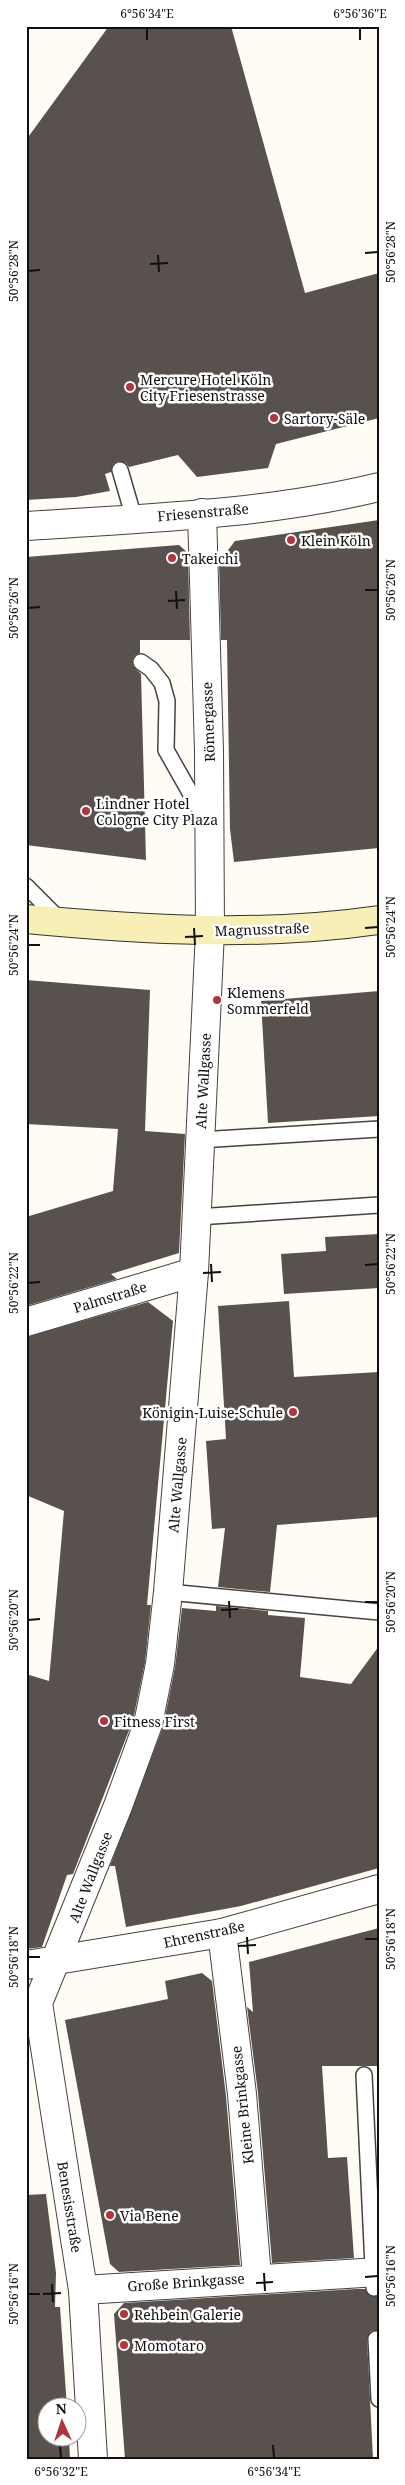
<svg xmlns="http://www.w3.org/2000/svg" width="405" height="2485" viewBox="0 0 405 2485" font-family="'Noto Serif',serif">
<rect width="100%" height="100%" fill="#fefcf4"/>
<g fill="#58514d">
<polygon points="109,26 231,26 305,293 379,273 379,418 276,444 268,468 197,477 178,455 129,467 126,463 118,461 113,464 111,472 105,474 110,491 76,497 26,500 26,140"/>
<polygon points="379,520 379,848 234,862 230,829 227,640 221,640 219,562 235,541"/>
<polygon points="179,545 188,553 190,640 140,640 140,653 134,656 132,661 133,666 141,674 146,860 26,845 26,557"/>
<polygon points="26,980 150,990 145,1131 185,1134 179,1253 111,1274 117,1279 26,1306 26,1217 113,1191 118,1129 26,1124"/>
<polygon points="379,991 379,1116 268,1123 261,1001"/>
<polygon points="379,1234 379,1288 284,1294 281,1254 326,1251 325,1237"/>
<polygon points="289,1301 294,1377 379,1372 379,1517 277,1525 270,1592 218,1587 225,1528 212,1529 206,1441 226,1439 218,1306"/>
<polygon points="148,1302 173,1321 147,1605 151,1605 145,1662 133,1720 73,1874 67,1875 42,1947 26,1949 26,1674 49,1681 64,1511 26,1495 26,1337"/>
<polygon points="216,1606 268,1611 268,1615 305,1618 300,1677 351,1684 379,1646 379,1868 241,1906 126,1927 115,1866 110,1866 163,1727 175,1667 182,1608 216,1611"/>
<polygon points="379,1928 379,2066 322,2066 328,2158 347,2157 354,2258 272,2263 258,2093 247,2007 253,2012 249,1962"/>
<polygon points="202,1973 212,1981 226,2096 240,2265 119,2272 110,2264 65,2020 168,1999 165,1981"/>
<polygon points="46,2194 56,2273 55,2307 60,2307 67,2408 48,2408 48,2438 69,2438 70,2459 26,2459 26,2195"/>
<polygon points="356,2289 365,2289 370,2296 379,2296 379,2330 371,2331 367,2339 373,2459 125,2459 114,2314 124,2303"/>
</g>
<g fill="none" stroke-linecap="round" stroke-linejoin="round">
<defs>
<g id="lane">
<polyline points="120,470 134,518"/>
<polyline points="141,662 151,669 162,683 167,701 166,750 205,819"/>
<polyline points="26,886 62,922"/>
<polyline points="200,1140 379,1129"/>
<polyline points="197,1217 379,1205"/>
<polyline points="168,1592 379,1612"/>
<polyline points="364,2075 374,2288"/>
<polyline points="376,2339 379,2399"/>
</g>
<g id="street">
<path d="M 26,526 C 143,518 264,515 379,487"/>
<polyline points="26,1322 194,1272"/>
<polyline points="222,1933 242,2094 257,2277"/>
<polyline points="26,1965 222,1933 379,1889"/>
<polyline points="83,2290 379,2272"/>
<polyline points="93,2459 83,2290 38,2003 118,1806 148,1724 160,1664 168,1592 194,1272 210,931 209,751 202,513"/>
</g>
<path id="secondary" d="M 26,919 C 144,930 261,937 379,920"/>
</defs>
<use href="#lane" stroke="#434343" stroke-width="18"/>
<use href="#street" stroke="#434343" stroke-width="30"/>
<use href="#secondary" stroke="#323232" stroke-width="30"/>
<use href="#lane" stroke="#fff" stroke-width="15"/>
<use href="#street" stroke="#fff" stroke-width="28"/>
<use href="#secondary" stroke="#f7efb5" stroke-width="28"/>
</g>
<path fill="none" stroke="#101010" stroke-width="2" d="M 147,28 L 147,40M 360,28 L 360,40M 365,253 L 378,252M 158,255 L 159,272M 150,264 L 168,263M 28,271 L 40,270M 365,590 L 378,590M 176,591 L 177,609M 168,601 L 185,600M 28,608 L 40,607M 194,928 L 195,945M 365,928 L 378,927M 185,937 L 203,936M 28,945 L 40,945M 211,1264 L 212,1282M 365,1265 L 378,1264M 203,1273 L 221,1272M 28,1283 L 40,1282M 229,1601 L 230,1618M 365,1602 L 378,1602M 221,1610 L 238,1609M 28,1620 L 40,1619M 247,1937 L 248,1954M 365,1939 L 378,1939M 238,1946 L 256,1945M 28,1957 L 40,1957M 264,2273 L 265,2291M 365,2277 L 378,2276M 256,2283 L 273,2282M 52,2284 L 53,2302M 28,2294 L 40,2294M 43,2294 L 61,2293M 60,2445 L 61,2458M 273,2445 L 274,2458"/>
<g fill="#b3343c" stroke="#fff" stroke-width="2">
<circle cx="130" cy="387" r="5"/>
<circle cx="274" cy="418" r="5"/>
<circle cx="291" cy="540" r="5"/>
<circle cx="172" cy="558" r="5"/>
<circle cx="86" cy="811" r="5"/>
<circle cx="217" cy="1000" r="5"/>
<circle cx="293" cy="1412" r="5"/>
<circle cx="104" cy="1721" r="5"/>
<circle cx="110" cy="2215" r="5"/>
<circle cx="124" cy="2314" r="5"/>
<circle cx="124" cy="2345" r="5"/>
</g>
<g text-anchor="middle" dominant-baseline="central" stroke-width="5" stroke-linejoin="round" paint-order="stroke">
<g font-size="14" fill="#101010" stroke="#fff" text-anchor="start">
<text x="140" y="379">Mercure Hotel Köln<tspan x="140" dy="16">City Friesenstrasse</tspan></text>
<text x="284" y="418">Sartory-Säle</text>
<text x="301" y="540">Klein Köln</text>
<text x="182" y="558">Takeichi</text>
<text x="96" y="803">Lindner Hotel<tspan x="96" dy="16">Cologne City Plaza</tspan></text>
<text x="227" y="992">Klemens<tspan x="227" dy="16">Sommerfeld</tspan></text>
<text x="283" y="1412" text-anchor="end">Königin-Luise-Schule</text>
<text x="114" y="1721">Fitness First</text>
<text x="120" y="2215">Via Bene</text>
<text x="134" y="2314">Rehbein Galerie</text>
<text x="134" y="2345">Momotaro</text>
</g>
<g font-size="14" fill="#101010" stroke="#fff">
<text transform="translate(203 512) rotate(-5)">Friesenstraße</text>
<text transform="translate(208 722) rotate(-92)">Römergasse</text>
<text transform="translate(262 929) rotate(-2)">Magnusstraße</text>
<text transform="translate(203 1081) rotate(-87)">Alte Wallgasse</text>
<text transform="translate(110 1297) rotate(-17)">Palmstraße</text>
<text transform="translate(177 1485) rotate(-85)">Alte Wallgasse</text>
<text transform="translate(90 1877) rotate(-69)">Alte Wallgasse</text>
<text transform="translate(204 1934) rotate(-12)">Ehrenstraße</text>
<text transform="translate(242 2105) rotate(-96)">Kleine Brinkgasse</text>
<text transform="translate(70 2207) rotate(81)">Benesisstraße</text>
<text transform="translate(186 2282) rotate(-4)">Große Brinkgasse</text>
</g>
</g>
<rect width="405" height="2485" fill="none" stroke="#ffffff" stroke-width="55"/>
<g transform="translate(62 2422) rotate(357)"><circle r="24" fill="#ffffff" stroke="#9f9f9f"/>
<path d="M0-4L9 19L0 12L-9 19Z" fill="#b3343c"/>
<text y="-8" font-size="14" font-weight="bold" text-anchor="middle" fill="#101010">N</text>
</g>
<rect x="28" y="28" width="350" height="2430" fill="none" stroke="#101010" stroke-width="2"/>
<g font-size="12" text-anchor="middle" fill="#101010">
<text x="147" y="18">6°56'34"E</text>
<text x="360" y="18">6°56'36"E</text>
<text transform="translate(391 252) rotate(-90)" y="4">50°56'28"N</text>
<text transform="translate(14 271) rotate(-90)" y="4">50°56'28"N</text>
<text transform="translate(391 590) rotate(-90)" y="4">50°56'26"N</text>
<text transform="translate(14 608) rotate(-90)" y="4">50°56'26"N</text>
<text transform="translate(391 927) rotate(-90)" y="4">50°56'24"N</text>
<text transform="translate(14 945) rotate(-90)" y="4">50°56'24"N</text>
<text transform="translate(391 1264) rotate(-90)" y="4">50°56'22"N</text>
<text transform="translate(14 1283) rotate(-90)" y="4">50°56'22"N</text>
<text transform="translate(391 1602) rotate(-90)" y="4">50°56'20"N</text>
<text transform="translate(14 1620) rotate(-90)" y="4">50°56'20"N</text>
<text transform="translate(391 1939) rotate(-90)" y="4">50°56'18"N</text>
<text transform="translate(14 1957) rotate(-90)" y="4">50°56'18"N</text>
<text transform="translate(391 2276) rotate(-90)" y="4">50°56'16"N</text>
<text transform="translate(14 2294) rotate(-90)" y="4">50°56'16"N</text>
<text x="61" y="2476">6°56'32"E</text>
<text x="274" y="2476">6°56'34"E</text>
</g>
</svg>
